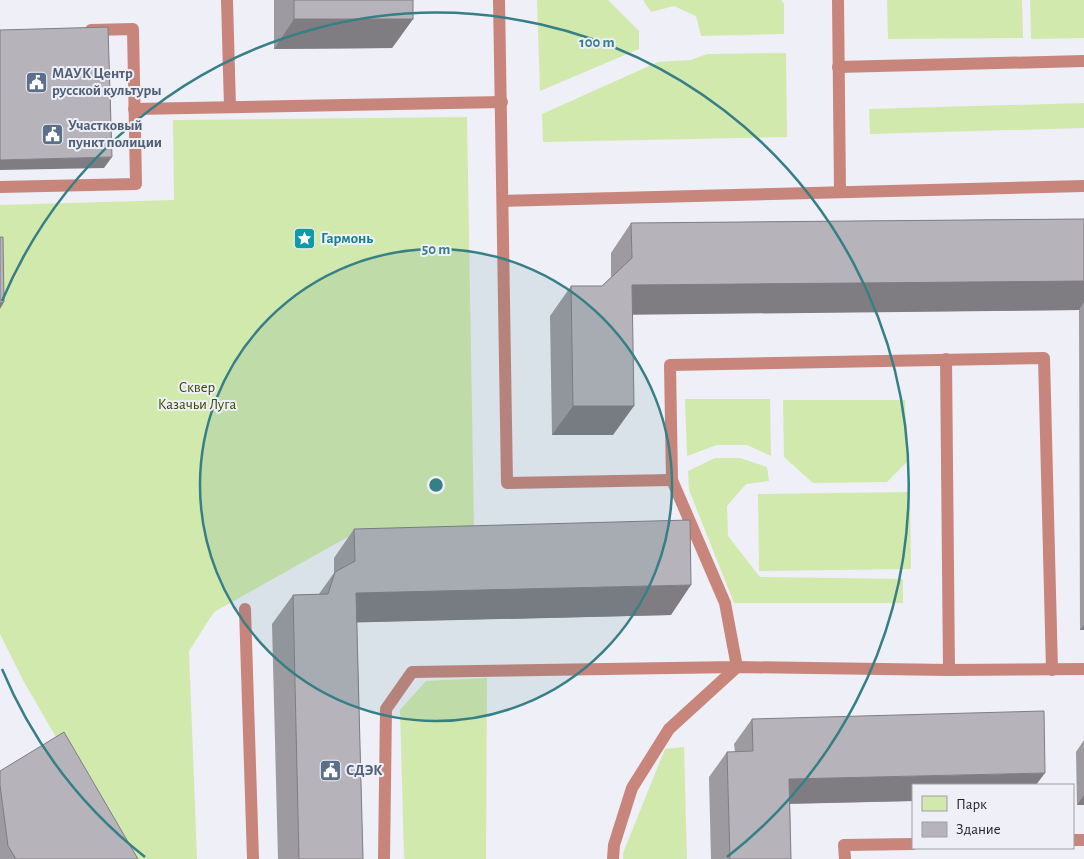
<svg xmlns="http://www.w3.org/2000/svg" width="1084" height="859" viewBox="0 0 1084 859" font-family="'Alegreya Sans',sans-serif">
<rect width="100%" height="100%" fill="#efeff7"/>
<g fill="#d1e9ad">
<polygon points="537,0 608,0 639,31 639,49 540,91"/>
<polygon points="643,0 781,0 784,4 784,34 701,36 696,16 674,6 651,12"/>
<polygon points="887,0 1022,0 1023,38 888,39"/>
<polygon points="1030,0 1084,0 1084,38 1031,39"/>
<polygon points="786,53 787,137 543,142 542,114 658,62 691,60 707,54"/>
<polygon points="1084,103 1084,128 870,134 869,109"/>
<polygon points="467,117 474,529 353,534 214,612 189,651 197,859 127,859 24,682 0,634 0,205 174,200 173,120"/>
<polygon points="685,399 770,399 771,456 747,445 717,445 687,456"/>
<polygon points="783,400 905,400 907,462 887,482 813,483 784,457"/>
<polygon points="715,458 740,458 767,467 769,481 746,484 727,506 728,536 760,577 903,579 903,603 734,603 689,490 688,471"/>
<polygon points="910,492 911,569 759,571 758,494"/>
<polygon points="487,678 486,859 405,859 404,857 400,710 426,681"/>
<polygon points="684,747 687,859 623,859 623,853 665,749"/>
</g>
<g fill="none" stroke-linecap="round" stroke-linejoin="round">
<g stroke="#c8857c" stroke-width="12">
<polyline points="227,0 230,107"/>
<polyline points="499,0 507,483 672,480"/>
<polyline points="838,0 840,192"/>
<polyline points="838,67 1084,61"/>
<polyline points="134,109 502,102"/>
<polyline points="0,187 136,184 133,29 91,30"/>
<polyline points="503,201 1084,186"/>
<polyline points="946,359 949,670"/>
<polyline points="245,609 253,859"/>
<polyline points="1073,840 1084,840"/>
<polyline points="384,859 386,709 412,672 737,667 725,603 672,480 670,365 1044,358 1052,670"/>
<polyline points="613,859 614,845 632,788 669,729 737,667 949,670 1084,669"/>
<polyline points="845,859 844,845 913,844"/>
</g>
</g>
<g fill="#9d9aa0">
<polygon points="274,0 413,0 413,19 392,48 274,49"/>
<polygon points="1084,219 1084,630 1080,630 1079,310 632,314 613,435 552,435 550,316 571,286 602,286 611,277 611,253 631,223"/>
<polygon points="354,529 671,615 357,622 363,859 278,859 272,624 293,595 319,594 334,573 334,558"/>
<polygon points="752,719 913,785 913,801 790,804 791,859 711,859 709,777 727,752 735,752 734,744"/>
<polygon points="1084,740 1084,805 1077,805 1076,752"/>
<polygon points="0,771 138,859 0,859"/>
</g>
<g fill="#807d82">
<polygon points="294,19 413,19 392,48 274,49"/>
<polygon points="112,157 104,168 0,170 0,160"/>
<polygon points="1084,281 1084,302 1079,310 611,315 632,285"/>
<polygon points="4,302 0,309 0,303"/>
<polygon points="573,406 634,406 613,435 552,435"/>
<polygon points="691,585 671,615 335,623 356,593"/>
<polygon points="1084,625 1084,630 1080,630"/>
<polygon points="1045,773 1036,785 913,785 913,801 772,804 789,779"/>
<polygon points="1084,795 1084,805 1077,805"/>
</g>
<g fill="#b7b3ba" stroke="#807d82">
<rect x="294" y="0" width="119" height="19"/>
<polygon points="108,27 112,157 0,160 0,30"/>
<polygon points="1084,219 1084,281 632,285 634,406 573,406 571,286 602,286 632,258 631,223"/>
<polygon points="0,237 3,237 4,302 0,303"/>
<polygon points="690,520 691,585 356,593 363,859 299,859 293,595 328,594 335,572 355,561 354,529"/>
<polygon points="1044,711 1045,773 789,779 791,859 730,859 727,752 753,751 752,719"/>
<polygon points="64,732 138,859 16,859 8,846 0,785 0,771"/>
</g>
<circle cx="436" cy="485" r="236" fill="#377f86" fill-opacity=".12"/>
<g fill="none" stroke="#377f86" stroke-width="2.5">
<circle cx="436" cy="485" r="236"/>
<path d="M145 857A472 472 0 0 1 2 669M2 301A472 472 0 1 1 727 857"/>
</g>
<defs>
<symbol id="civic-square" viewBox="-11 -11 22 22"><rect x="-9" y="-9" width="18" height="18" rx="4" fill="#5c6f8a" stroke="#efeff7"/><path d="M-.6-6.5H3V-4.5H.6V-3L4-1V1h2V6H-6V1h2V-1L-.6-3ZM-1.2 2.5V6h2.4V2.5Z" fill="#fff"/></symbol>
<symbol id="sight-square" viewBox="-11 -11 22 22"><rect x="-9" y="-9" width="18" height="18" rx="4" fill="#0f9aa8" stroke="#efeff7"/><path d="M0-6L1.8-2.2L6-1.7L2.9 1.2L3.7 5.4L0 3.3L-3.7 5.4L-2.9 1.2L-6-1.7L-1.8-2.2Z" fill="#fff"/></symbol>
</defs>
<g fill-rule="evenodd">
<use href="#civic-square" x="24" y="70" width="25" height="25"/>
<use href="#civic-square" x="40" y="122" width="25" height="25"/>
<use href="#sight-square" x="292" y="226" width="25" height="25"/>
<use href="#civic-square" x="318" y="758" width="25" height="25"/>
</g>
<g text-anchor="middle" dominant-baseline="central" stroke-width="4" stroke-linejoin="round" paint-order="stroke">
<g font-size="15" font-weight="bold" fill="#4e5e75" stroke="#efeff7" text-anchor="start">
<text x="52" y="73">МАУК Центр<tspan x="52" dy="17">русской культуры</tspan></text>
<text x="68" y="125">Участковый<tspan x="68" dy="17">пункт полиции</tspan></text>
<text x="346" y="770">СДЭК</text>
</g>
<g font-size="15" font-weight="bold" fill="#0d838f" stroke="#efeff7" text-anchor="start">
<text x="321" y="238">Гармонь</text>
</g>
<g font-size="15" fill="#344800" stroke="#efeff7">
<text x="197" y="387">Сквер<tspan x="197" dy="17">Казачьи Луга</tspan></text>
</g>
</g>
<circle cx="436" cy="485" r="8" fill="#377f86" stroke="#efeff7" stroke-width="2.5"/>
<g font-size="15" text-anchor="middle" font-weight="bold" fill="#377f86" stroke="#efeff7" stroke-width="4" stroke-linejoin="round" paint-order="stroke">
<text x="597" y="47">100 m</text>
<text x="436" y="254">50 m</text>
</g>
<rect x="912" y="784" width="162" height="65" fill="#efeff7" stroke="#9f9fa5"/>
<rect x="922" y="796" width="25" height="15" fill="#d1e9ad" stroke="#9f9fa5"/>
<text x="956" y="809" font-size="15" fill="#262629">Парк</text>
<rect x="922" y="822" width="25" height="15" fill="#b7b3ba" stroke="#9f9fa5"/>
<text x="956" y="834" font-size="15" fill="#262629">Здание</text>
</svg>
